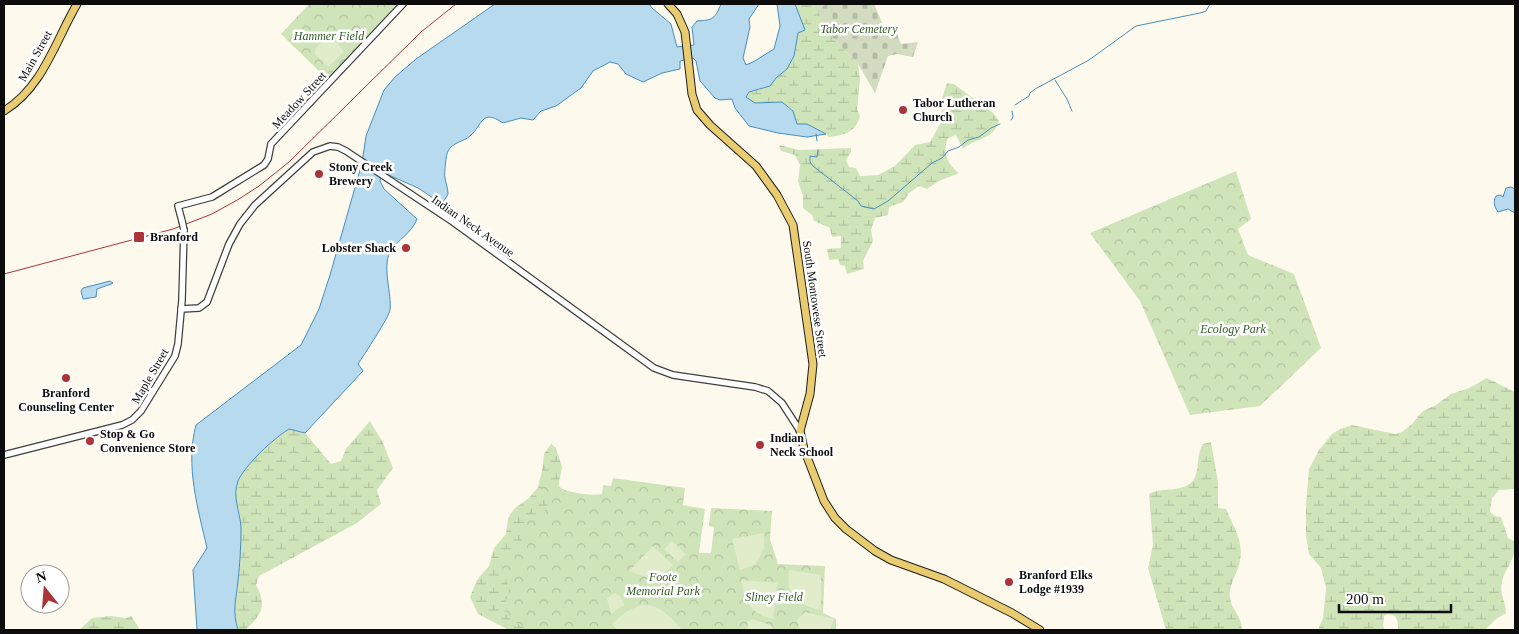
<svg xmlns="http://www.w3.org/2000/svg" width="1519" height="634" viewBox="0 0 1519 634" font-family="'Times New Roman',serif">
<defs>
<pattern id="wetland-marsh" width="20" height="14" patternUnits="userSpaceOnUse" patternTransform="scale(1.25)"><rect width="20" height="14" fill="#d0e4ba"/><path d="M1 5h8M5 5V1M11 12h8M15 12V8" fill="none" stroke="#b1c29f"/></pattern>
<pattern id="cemetery-stones" width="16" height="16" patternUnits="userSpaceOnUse" patternTransform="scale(1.25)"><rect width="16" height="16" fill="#d3dcc1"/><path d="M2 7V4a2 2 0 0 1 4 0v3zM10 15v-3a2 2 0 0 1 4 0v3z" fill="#b4bca5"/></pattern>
<pattern id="park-crowns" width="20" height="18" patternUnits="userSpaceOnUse" patternTransform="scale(1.25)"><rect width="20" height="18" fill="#d0e4ba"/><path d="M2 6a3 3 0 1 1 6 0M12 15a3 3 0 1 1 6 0" fill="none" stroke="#b1c29f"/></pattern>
</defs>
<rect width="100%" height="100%" fill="#fdfaed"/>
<g fill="url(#wetland-marsh)">
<path d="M 795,4 L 828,4 L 820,7 L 832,37 L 858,64 L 860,79 L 857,109 L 860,116 C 854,134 846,134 829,137 L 826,134 L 797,124 L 793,111 L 786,105 L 755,103 L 746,97 L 749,92 L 770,86 L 776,78 L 787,69 L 794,56 L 798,33 L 798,15 Z"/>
<path d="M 947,83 L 954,84 L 993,113 L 999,121 C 993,141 976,137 963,149 L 956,135 L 948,138 C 942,152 947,164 959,173 L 939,181 L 927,189 L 919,186 L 909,193 L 903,202 L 889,207 L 888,215 L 875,218 L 871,230 L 873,241 L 863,261 L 864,269 L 847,274 L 845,266 L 840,265 L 838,259 L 829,260 L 827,249 L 841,248 L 841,236 L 832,237 L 830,228 L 814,221 L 812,215 L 803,208 L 803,196 L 798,181 L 800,165 L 795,155 L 781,151 L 779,145 L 799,150 L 851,148 L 851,152 L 846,160 L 849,167 L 856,168 L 860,176 L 878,175 L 895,166 L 915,145 L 930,142 L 943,119 L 941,101 Z"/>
<path d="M 1487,378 L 1515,392 L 1515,489 L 1499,490 L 1492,498 L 1490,512 L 1495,516 L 1501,517 L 1508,538 L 1514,541 C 1518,558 1505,567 1502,582 C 1499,593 1506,602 1506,613 L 1496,619 L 1485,630 L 1398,630 L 1398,622 L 1395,616 L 1388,614 L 1384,616 L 1383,626 L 1385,630 L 1318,630 L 1323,618 L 1326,588 L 1321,568 L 1309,554 L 1306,536 L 1306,505 L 1309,469 L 1319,450 L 1332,434 L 1340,429 L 1352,425 L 1395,434 L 1402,432 L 1412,424 L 1423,411 L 1436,405 L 1451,394 L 1469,388 Z"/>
<path d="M 370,421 L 383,443 L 393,468 L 377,490 L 381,504 L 357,523 L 259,576 L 256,585 C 268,607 261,615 245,630 L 238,630 C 232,611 236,600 238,581 C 240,563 241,545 241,527 C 240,512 232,496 238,481 C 245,465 274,438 289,429 L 305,433 L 331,464 L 341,461 L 346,449 Z"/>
<path d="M 1211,442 L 1218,482 L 1218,508 L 1226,509 C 1233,526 1244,541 1240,561 C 1238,573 1228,585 1230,598 C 1231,609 1242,616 1242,630 L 1166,630 L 1148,568 L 1153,545 L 1149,494 C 1161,486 1185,494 1194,479 C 1200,468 1196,454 1203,444 Z"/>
<polygon points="551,444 556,448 562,467 555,504 606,630 509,630 478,614 470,597 477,580 489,566 494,548 506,534 508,518 515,508 529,498 538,487 542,471 544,454"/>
<polygon points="110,616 126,618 131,616 138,626 139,630 79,630 92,618"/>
</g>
<polygon fill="url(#cemetery-stones)" points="828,4 874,4 885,29 896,30 901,44 918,42 913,57 897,54 888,56 875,93 858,64 832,37 818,12 820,7"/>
<g fill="url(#park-crowns)">
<polygon points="309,4 403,4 330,82 281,34"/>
<polygon points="1236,171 1251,219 1238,229 1248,255 1294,274 1321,348 1260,406 1190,415 1140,301 1090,233"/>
<path d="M 613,478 L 685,488 L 683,505 L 705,509 L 699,553 L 711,553 L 714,527 L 709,526 L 711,508 L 772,511 L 770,539 L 778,564 L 825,566 L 823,613 L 836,619 L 836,630 L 534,630 C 522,626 502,621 505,604 C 506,599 509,594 509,589 C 508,581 499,570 503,562 C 505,557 515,556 519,552 C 521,541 525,532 527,521 L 541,516 L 548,505 L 547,501 L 541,497 L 541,486 L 543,480 C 551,481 556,483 561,488 C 569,493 593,496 602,494 L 603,485 L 611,486 Z"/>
</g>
<g fill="#e1eccb">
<path d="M 329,40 L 337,43 L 344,52 L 328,67 L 315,54 C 315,45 321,42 329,40 Z"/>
<polygon points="764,533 764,548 756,564 740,570 732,539"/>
<polygon points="672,541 686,554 678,562 664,549"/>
<path d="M 653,546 L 673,565 C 657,581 649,579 629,571 Z"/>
<path d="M 789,570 L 821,575 L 821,610 C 808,608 793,601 789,587 C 788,582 789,575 789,570 Z"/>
<path d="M 741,580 L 777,583 L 773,619 C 748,612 746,603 741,580 Z"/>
<polygon points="615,593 621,597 624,605 612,613 610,611 607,598"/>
<path d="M 641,605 C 660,604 669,616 681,628 L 679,630 L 617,630 L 612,624 L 625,612 Z"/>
<polygon points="805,612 834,619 830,630 800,630 797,620"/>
<polygon points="752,619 770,625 774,630 747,630 748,622"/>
</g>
<g fill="#b7daef" stroke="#468fbe">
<path d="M 495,4 L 649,4 L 652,8 L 671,24 L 677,47 L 694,45 L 692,27 L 697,21 C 713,20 715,19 721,4 L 759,4 L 749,19 L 750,27 L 743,58 L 746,65 L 753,62 L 774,49 L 780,26 L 777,4 L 795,4 L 805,30 L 798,33 L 794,56 L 787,69 L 776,78 L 770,86 L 749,92 L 746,97 L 755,103 L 782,102 L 793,111 L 797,124 L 807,124 L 826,134 L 807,137 L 778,133 L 749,126 L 735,108 L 732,99 L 720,100 L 715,98 L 700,81 L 696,61 L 693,58 L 680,61 L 680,69 L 662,73 L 643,82 L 626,74 L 618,64 L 610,62 L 593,71 L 581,88 L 556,106 L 541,111 L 533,120 L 521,118 L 503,123 C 481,108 483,125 470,136 C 463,142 453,142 448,151 C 446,154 444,174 445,178 C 446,184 448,188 448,194 L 444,201 L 439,202 L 418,188 L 382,172 L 380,181 L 384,189 L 417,219 C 412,233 397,240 390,252 C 382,268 392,294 390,310 C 389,317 364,355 358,364 L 363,371 L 305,433 L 289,429 C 274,438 245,465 238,481 C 232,496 240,512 241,527 C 241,545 240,563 238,581 C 236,600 232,611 238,630 L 197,630 L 193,570 L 207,548 C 198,509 185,465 196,425 L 301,345 L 319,309 L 330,275 L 362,163 L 366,136 L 384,90 L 395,77 L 416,59 Z"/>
<path d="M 1511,187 L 1515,189 L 1515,213 L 1508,209 L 1498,212 C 1494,206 1493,202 1496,196 L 1500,195 L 1503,197 L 1506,188 Z"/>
<polygon points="110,281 113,283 111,284 97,289 96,297 83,299 81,291 83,288"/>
</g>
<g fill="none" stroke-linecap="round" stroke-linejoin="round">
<g stroke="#468fbe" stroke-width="1">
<polyline points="1055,80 1067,99 1072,111"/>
<polyline points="1015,105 1029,96 1030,93 1035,89 1089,60 1136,26 1200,13 1206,11 1210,4"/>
<polyline points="1011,120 1013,117 1012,111"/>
<polyline points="816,134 817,141"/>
<polyline points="818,150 817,157 810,156 810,162 813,166 858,201 861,206 874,209 888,201 932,163 942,158 948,151 959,147 968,140 979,137 991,128 1000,124"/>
</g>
<defs>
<g id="minor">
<polyline points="182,221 178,206 212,197 264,165 268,159 271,144 403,4"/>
<polyline points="181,309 199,308 207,302 229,244 240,224 255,205 313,152 330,146 338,147 346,151 453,222 654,368 673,375 755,387 768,391 782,403 800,431"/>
<polyline points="4,455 122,425 132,420 141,411 175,356 178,344 182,300 184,230"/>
</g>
<g id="major">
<polyline points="668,4 677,14 685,32 692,94 697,110 710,125 756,166 777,195 793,225 813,364 810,394 800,431 804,449 824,501 835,518 846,529 875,551 891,560 944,579 1012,613 1040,630"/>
<path d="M 4,111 C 43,87 55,42 77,4"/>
</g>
</defs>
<use href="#minor" stroke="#3f3f3f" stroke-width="8"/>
<use href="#major" stroke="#1d1d1d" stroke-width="9"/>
<use href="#minor" stroke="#fff" stroke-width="5.5"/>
<use href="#major" stroke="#eacc70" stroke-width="7"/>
<polyline stroke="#ad333a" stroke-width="1" points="4,274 173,229 212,214 239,199 259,186 289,162 421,32 456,4"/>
<defs>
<polyline id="minor-bridge" points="182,221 184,230"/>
</defs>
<use href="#minor-bridge" stroke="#3f3f3f" stroke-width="8" stroke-linecap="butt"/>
<use href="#minor-bridge" stroke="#fff" stroke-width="5.5"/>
</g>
<g fill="#ad333a" stroke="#fff" stroke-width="2">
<circle cx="903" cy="110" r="5"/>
<circle cx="319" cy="174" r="5"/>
<rect x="133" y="231" width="12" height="12" rx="2.5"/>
<circle cx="406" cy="248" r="5"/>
<circle cx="66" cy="378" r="5"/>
<circle cx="90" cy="441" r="5"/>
<circle cx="760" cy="445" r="5"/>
<circle cx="1009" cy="582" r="5"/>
</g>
<g text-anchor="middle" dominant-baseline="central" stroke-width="5" stroke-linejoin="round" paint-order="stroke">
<g font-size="12" font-style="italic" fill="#305c24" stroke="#fff">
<text x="859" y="29">Tabor Cemetery</text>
<text x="329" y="36">Hammer Field</text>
<text x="1233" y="329">Ecology Park</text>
<text x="663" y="577">Foote<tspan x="663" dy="14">Memorial Park</tspan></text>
<text x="774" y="597">Sliney Field</text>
</g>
<g font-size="12" fill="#0c0c0c" stroke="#fff">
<text transform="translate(35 56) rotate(-61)">Main Street</text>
<text transform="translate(299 100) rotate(-47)">Meadow Street</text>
<text transform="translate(473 226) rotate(35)">Indian Neck Avenue</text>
<text transform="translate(815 299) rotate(82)">South Montowese Street</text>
<text transform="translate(150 376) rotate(-60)">Maple Street</text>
</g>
<g font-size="12" font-weight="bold" fill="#0c0c0c" stroke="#fff" text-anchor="start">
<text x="913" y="103">Tabor Lutheran<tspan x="913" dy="14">Church</tspan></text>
<text x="329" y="167">Stony Creek<tspan x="329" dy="14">Brewery</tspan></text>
<text x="150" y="237">Branford</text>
<text x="396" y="248" text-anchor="end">Lobster Shack</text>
<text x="66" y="393" text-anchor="middle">Branford<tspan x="66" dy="14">Counseling Center</tspan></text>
<text x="100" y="434">Stop &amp; Go<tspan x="100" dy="14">Convenience Store</tspan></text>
<text x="770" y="438">Indian<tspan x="770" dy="14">Neck School</tspan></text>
<text x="1019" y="575">Branford Elks<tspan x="1019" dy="14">Lodge #1939</tspan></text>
</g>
</g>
<rect width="1519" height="634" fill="none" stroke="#0c0c0c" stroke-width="10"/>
<g transform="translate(45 589) rotate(343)"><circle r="24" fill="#ffffff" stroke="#9e9e9e"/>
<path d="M0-4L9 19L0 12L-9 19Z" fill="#ad333a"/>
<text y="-8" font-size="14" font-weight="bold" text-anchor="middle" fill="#0c0c0c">N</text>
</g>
<path d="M1339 604v8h112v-8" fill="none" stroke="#0c0c0c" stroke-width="2.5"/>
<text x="1346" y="604" font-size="15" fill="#0c0c0c" stroke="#ffffff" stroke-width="4" paint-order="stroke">200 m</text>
</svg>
